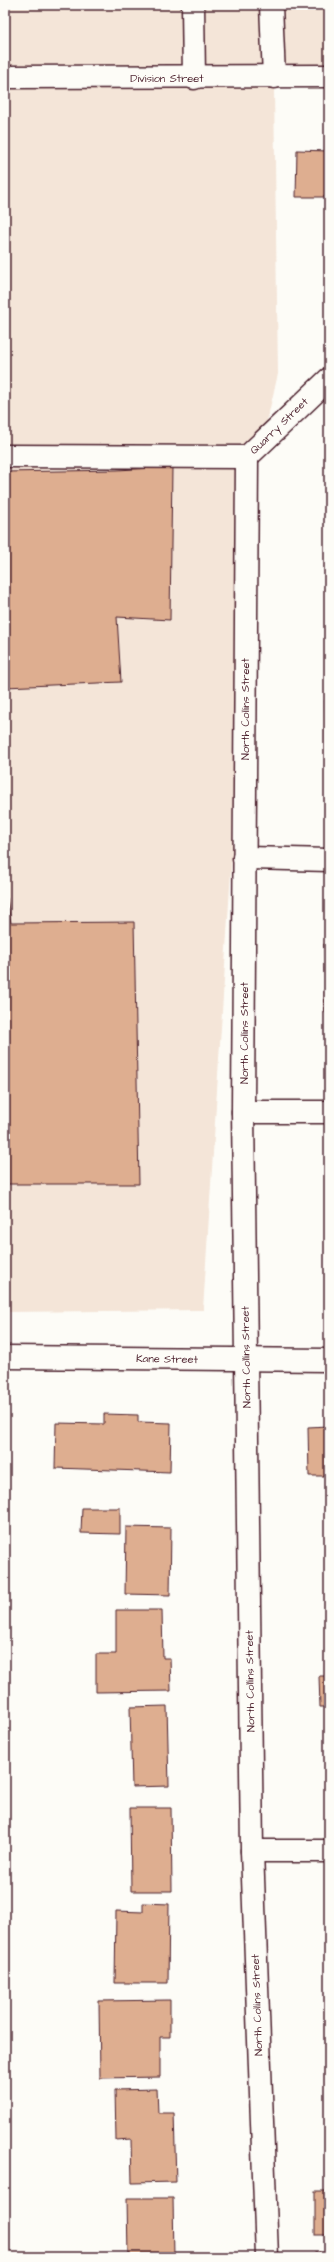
<svg xmlns="http://www.w3.org/2000/svg" width="334" height="2262" viewBox="0 0 334 2262" font-family="'Architects Daughter',sans-serif">
<rect width="100%" height="100%" fill="#fdfcf7"/>
<filter id="ink" filterUnits="userSpaceOnUse"><feTurbulence type="fractalNoise" baseFrequency=".025" numOctaves="2"/><feDisplacementMap in="SourceGraphic" scale="8" xChannelSelector="R" yChannelSelector="G"/><feConvolveMatrix kernelMatrix="1 2 1 2 8 2 1 2 1" color-interpolation-filters="sRGB"/></filter>
<g filter="url(#ink)">
<polygon fill="#f4e5d8" points="5,5 329,5 329,69 270,70 274,89 278,374 257,463 203,1310 5,1312"/>
<g fill="#deae90" stroke="#4a1f2b">
<polygon points="297,150 329,151 329,197 296,197"/>
<polygon points="172,467 170,620 117,617 121,682 5,687 5,472 117,470"/>
<polygon points="325,700 329,700 329,783 327,783"/>
<polygon points="5,898 7,898 11,923 134,922 139,1184 5,1184"/>
<polygon points="324,944 329,944 329,1013 325,1013"/>
<polygon points="104,1414 138,1415 138,1422 171,1423 170,1472 55,1468 56,1423 104,1424"/>
<polygon points="329,1426 329,1476 309,1476 308,1427"/>
<polygon points="82,1508 120,1508 120,1534 81,1533"/>
<polygon points="126,1527 171,1528 170,1595 125,1594"/>
<polygon points="116,1610 162,1610 163,1658 170,1658 171,1691 96,1692 96,1654 116,1654"/>
<polygon points="319,1676 329,1676 329,1707 320,1707"/>
<polygon points="167,1706 169,1786 132,1787 130,1707"/>
<polygon points="130,1808 171,1808 172,1891 131,1891"/>
<polygon points="143,1903 169,1904 168,1983 115,1983 116,1911 143,1912"/>
<polygon points="170,2000 170,2037 160,2037 160,2077 100,2078 99,2001"/>
<polygon points="157,2089 158,2113 174,2113 176,2182 132,2183 131,2139 116,2140 115,2090"/>
<rect x="315" y="2191" width="14" height="44"/>
<polygon points="127,2198 173,2198 174,2257 128,2257"/>
<rect x="315" y="2253" width="14" height="4"/>
</g>
<g fill="none" stroke-linecap="round" stroke-linejoin="round">
<defs>
<g id="minor">
<polyline points="193,5 194,78"/>
<polyline points="271,5 274,77"/>
<polyline points="5,77 329,76"/>
<polyline points="5,456 247,457"/>
<polyline points="247,457 243,1112 252,1851 267,2257"/>
<polyline points="247,457 329,379"/>
<polyline points="244,858 329,860"/>
<polyline points="243,1112 329,1112"/>
<polyline points="5,1357 329,1360"/>
<polyline points="252,1851 329,1851"/>
</g>
</defs>
<use href="#minor" stroke="#4a1f2b" stroke-width="25"/>
<use href="#minor" stroke="#fdfcf7" stroke-width="22"/>
</g>
</g>
<g text-anchor="middle" dominant-baseline="central" stroke-width="4" stroke-linejoin="round" paint-order="stroke">
<g font-size="11" fill="#4a1f2b" stroke="#fdfcf7">
<text x="167" y="78">Division Street</text>
<text transform="translate(279 426) rotate(-44)">Quarry Street</text>
<text transform="translate(245 709) rotate(-90)">North Collins Street</text>
<text transform="translate(244 1033) rotate(-90)">North Collins Street</text>
<text transform="translate(246 1357) rotate(-91)">North Collins Street</text>
<text transform="translate(167 1359) rotate(1)">Kane Street</text>
<text transform="translate(250 1681) rotate(-91)">North Collins Street</text>
<text transform="translate(257 2005) rotate(-92)">North Collins Street</text>
</g>
</g>
<rect width="334" height="2262" fill="none" stroke="#fdfcf7" stroke-width="20"/>
<rect x="10" y="10" width="314" height="2242" fill="none" stroke="#4a1f2b" stroke-width="1.5" filter="url(#ink)"/>
</svg>
